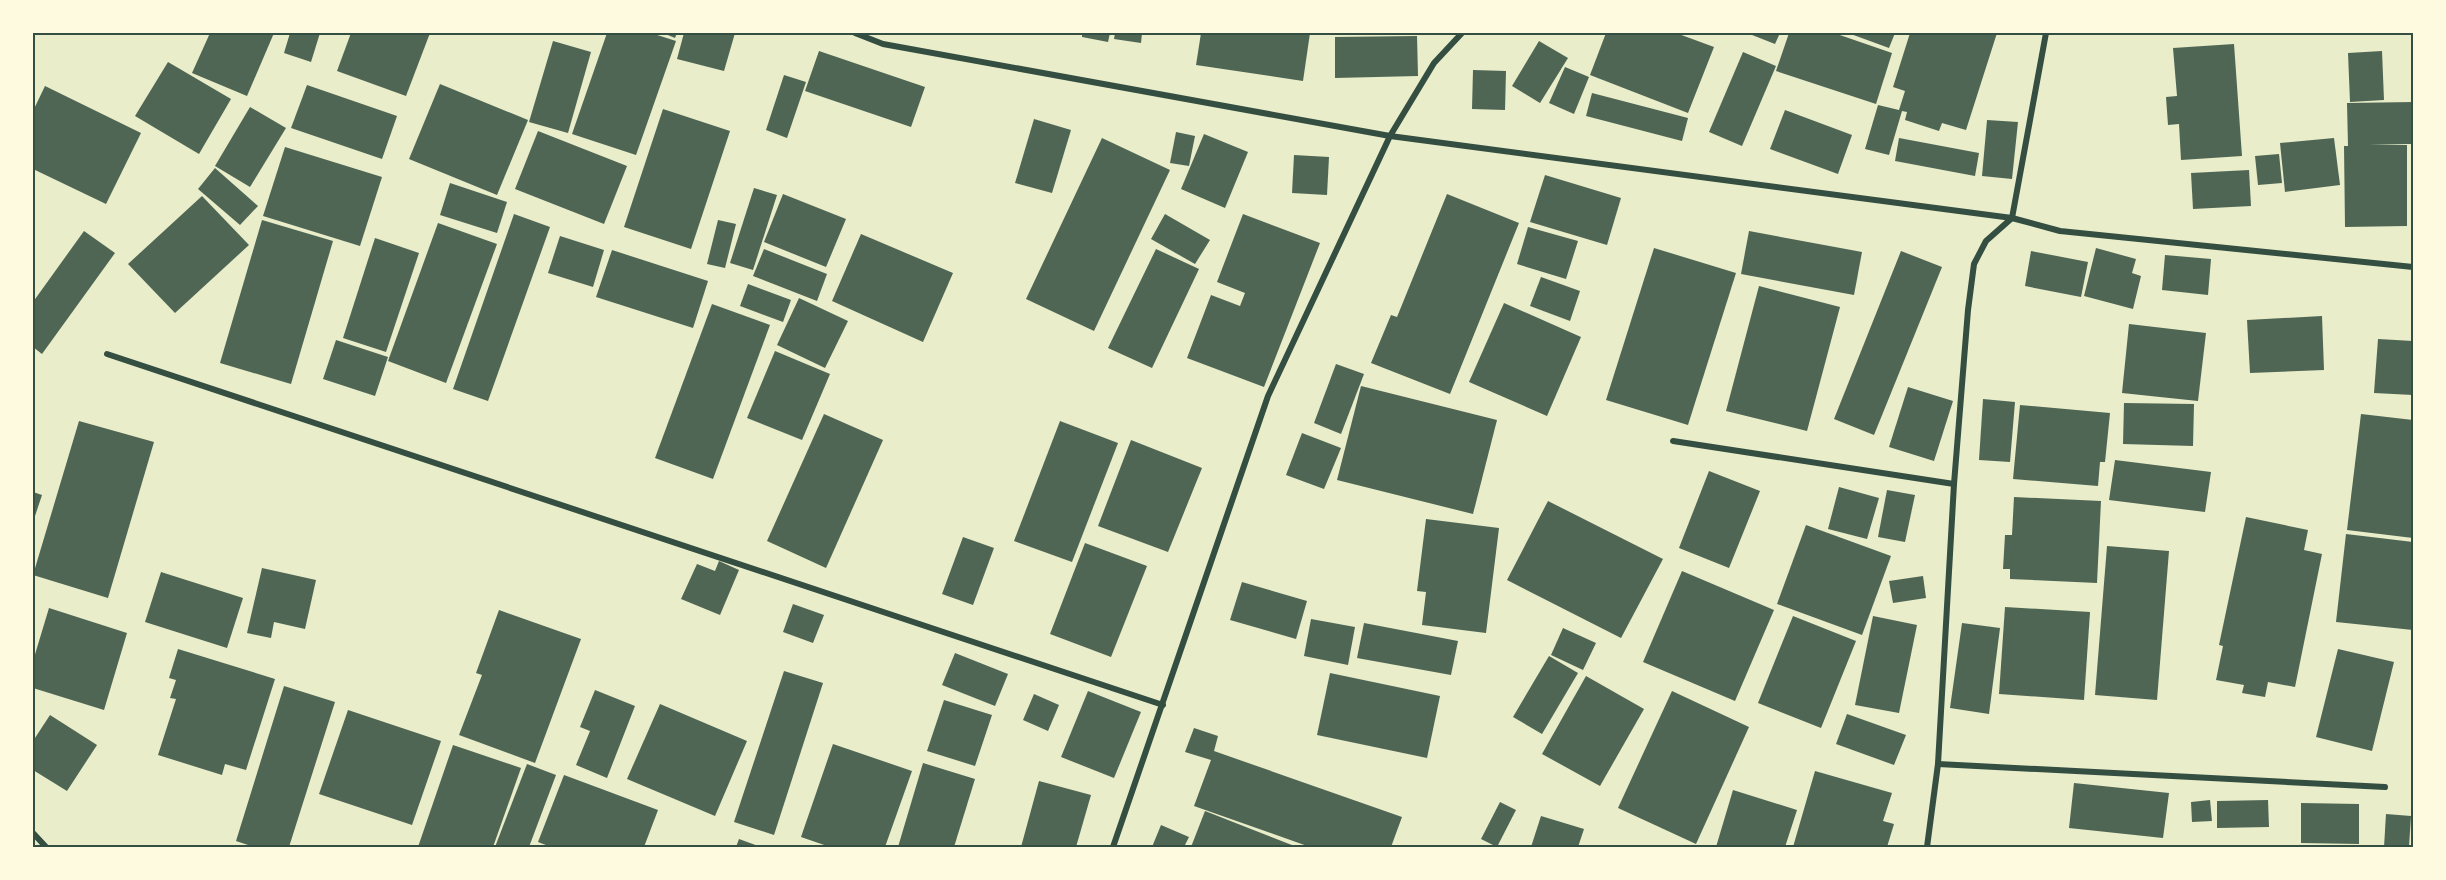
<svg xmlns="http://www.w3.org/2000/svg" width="2446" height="880" viewBox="0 0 2446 880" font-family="Karla,sans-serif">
<rect width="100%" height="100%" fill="#e9edc9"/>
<g fill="#4f6655">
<polygon points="210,33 274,33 247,96 192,73"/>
<polygon points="290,33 320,33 311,62 284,53"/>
<polygon points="351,33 430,33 406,96 337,71"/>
<polygon points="607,33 651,33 676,41 636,155 572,134"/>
<polygon points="663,33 677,33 675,38"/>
<polygon points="684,33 735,33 724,71 677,59"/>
<polygon points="1082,33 1110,33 1108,42 1082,37"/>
<polygon points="1115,33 1142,33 1141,43 1114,39"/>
<polygon points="1201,33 1310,33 1303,81 1196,65"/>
<polygon points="1606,33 1676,33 1714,47 1688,113 1590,75"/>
<polygon points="1747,33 1780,33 1775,44"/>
<polygon points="1789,33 1834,33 1892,53 1876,104 1776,71"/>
<polygon points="1848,33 1895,33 1889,48"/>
<polygon points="1910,33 1997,33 1966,130 1942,123 1939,131 1905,120 1907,112 1902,111 1889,155 1865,149 1878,105 1899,110 1905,91 1893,87"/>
<polygon points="1417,36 1418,76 1335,78 1335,37"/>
<polygon points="553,41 591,52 568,133 529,122"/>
<polygon points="1539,41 1568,58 1540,103 1512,86"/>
<polygon points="2234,44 2242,156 2181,160 2179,124 2168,125 2166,97 2177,96 2173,48"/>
<polygon points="819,51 925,87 911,127 805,91"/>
<polygon points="2382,51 2384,100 2350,102 2348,53"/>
<polygon points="1743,52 1776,66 1742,146 1709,132"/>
<polygon points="168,62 231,99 199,154 135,116"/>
<polygon points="1565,67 1589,77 1574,114 1549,103"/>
<polygon points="1473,70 1506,71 1505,110 1472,109"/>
<polygon points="784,75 806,82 787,138 766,130"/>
<polygon points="440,84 528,120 497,195 409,159"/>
<polygon points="307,85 397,116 382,159 291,128"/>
<polygon points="45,86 141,133 106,204 33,169 33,111"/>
<polygon points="1592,93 1688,118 1682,141 1586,116"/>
<polygon points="2413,102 2413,144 2369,144 2407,145 2407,226 2345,227 2344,146 2348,146 2347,103"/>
<polygon points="250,107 286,128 250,187 215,166"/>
<polygon points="663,109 730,131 691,249 624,227"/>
<polygon points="1785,110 1852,135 1838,174 1770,149"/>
<polygon points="1034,119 1071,130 1052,193 1015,183"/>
<polygon points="1987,120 2018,122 2012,179 1982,176"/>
<polygon points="538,131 627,166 604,224 515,189"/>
<polygon points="1176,132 1195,136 1189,166 1170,163"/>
<polygon points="1204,134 1248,152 1225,208 1181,189"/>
<polygon points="1102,138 1170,170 1094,331 1026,299"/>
<polygon points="1899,138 1979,153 1975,176 1895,161"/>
<polygon points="2334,138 2340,185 2285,192 2280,143"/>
<polygon points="285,147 382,177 360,246 263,216"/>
<polygon points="2279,154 2282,183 2258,185 2255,156"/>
<polygon points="1294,155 1329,157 1327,195 1292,193"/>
<polygon points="215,168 258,206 240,225 198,189"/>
<polygon points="2249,170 2251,206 2193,209 2191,173"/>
<polygon points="1545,175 1621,198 1607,245 1530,222"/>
<polygon points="450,183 507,202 497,233 440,215"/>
<polygon points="754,188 777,195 753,270 730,263"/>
<polygon points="783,194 846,219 826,267 764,242"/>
<polygon points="1447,194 1519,223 1450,394 1371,363 1391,315 1397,317"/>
<polygon points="202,196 249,245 175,313 128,264"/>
<polygon points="514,214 550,227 488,401 453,389"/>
<polygon points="1165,214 1210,240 1195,264 1151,239"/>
<polygon points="1243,214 1320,243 1264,387 1187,358 1211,295 1240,306 1245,293 1217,282"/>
<polygon points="262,220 333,241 291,384 220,363"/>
<polygon points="718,220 736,224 725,268 707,264"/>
<polygon points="438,223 497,244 446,383 388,361"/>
<polygon points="1528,227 1578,241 1566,279 1517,264"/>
<polygon points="84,231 115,253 42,354 33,347 33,302"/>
<polygon points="1749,231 1862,252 1854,295 1741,274"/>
<polygon points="861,234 953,273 923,342 832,301"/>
<polygon points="560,236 604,250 593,287 548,273"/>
<polygon points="375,238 419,253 386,352 343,338"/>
<polygon points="1654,248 1736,273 1688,425 1606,400"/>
<polygon points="2096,248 2136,259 2132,273 2141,276 2133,309 2084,296"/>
<polygon points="764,249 827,274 817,301 753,276"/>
<polygon points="1156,249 1199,269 1152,368 1108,348"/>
<polygon points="612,250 708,281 693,328 596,297"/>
<polygon points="1901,251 1942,267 1874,435 1834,419"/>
<polygon points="2031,251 2088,262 2081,297 2025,286"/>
<polygon points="2165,255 2211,259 2208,295 2162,290"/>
<polygon points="1541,277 1580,291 1570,321 1530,306"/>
<polygon points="748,284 791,300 783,322 740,306"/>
<polygon points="1759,286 1840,307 1807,431 1726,411"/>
<polygon points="799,298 848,321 825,368 777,345"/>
<polygon points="1504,303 1581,337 1547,416 1469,382"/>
<polygon points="712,304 770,325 713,479 655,458"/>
<polygon points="2322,316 2324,370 2250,373 2247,320"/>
<polygon points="2129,324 2206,333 2198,401 2122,393"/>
<polygon points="2378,339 2413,341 2413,395 2374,393"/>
<polygon points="336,340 388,357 375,396 323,379"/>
<polygon points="775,351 830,374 802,440 747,418"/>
<polygon points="1336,364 1364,374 1341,434 1314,423"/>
<polygon points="1361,386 1497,420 1473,514 1337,480"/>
<polygon points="1908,387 1953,401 1934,461 1889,447"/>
<polygon points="1983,399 2015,402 2010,462 1979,460"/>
<polygon points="2124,403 2194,404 2193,446 2123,444"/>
<polygon points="2020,405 2110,413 2105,462 2100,462 2098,486 2013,479"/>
<polygon points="824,414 883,440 826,568 767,541"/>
<polygon points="2361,414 2413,420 2413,538 2347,530"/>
<polygon points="79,421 154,442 108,598 33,575"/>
<polygon points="1060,421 1118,443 1072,562 1014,541"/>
<polygon points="1302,433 1341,448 1324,489 1286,475"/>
<polygon points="1131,440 1202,468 1168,552 1098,526"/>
<polygon points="2115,460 2211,472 2205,512 2109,500"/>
<polygon points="1709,471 1760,491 1729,568 1679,548"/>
<polygon points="1839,487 1879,498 1867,539 1828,529"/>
<polygon points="1887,490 1915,495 1905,542 1878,537"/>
<polygon points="33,492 42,495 33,522"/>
<polygon points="2014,497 2101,501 2097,583 2010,579 2010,569 2003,569 2005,535 2012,535"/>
<polygon points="1548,501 1663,559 1621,638 1507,580"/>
<polygon points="2246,517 2308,530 2304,550 2322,554 2295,687 2268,682 2265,697 2242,693 2244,685 2216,680 2223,646 2219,645"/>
<polygon points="1426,519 1499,528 1486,633 1422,625 1426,592 1417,591"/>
<polygon points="1806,525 1891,556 1862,635 1777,604"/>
<polygon points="2346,534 2413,542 2413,630 2336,622"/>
<polygon points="963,537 994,548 973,605 942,594"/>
<polygon points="1085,543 1147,566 1111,657 1050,634"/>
<polygon points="2107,546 2169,551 2157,700 2095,695"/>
<polygon points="719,561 739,570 720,615 681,599 697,564 715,571"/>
<polygon points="262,568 316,580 305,629 274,622 271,638 247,633"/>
<polygon points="1682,571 1774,610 1735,701 1643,662"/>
<polygon points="161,572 243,598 227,648 145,622"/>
<polygon points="1923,576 1926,598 1893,603 1889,581"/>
<polygon points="1242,582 1307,601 1296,639 1230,620"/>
<polygon points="793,604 824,615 813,643 783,632"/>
<polygon points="2005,607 2090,612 2084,700 1999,694"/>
<polygon points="49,608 127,633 104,710 33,688 33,661"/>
<polygon points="499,610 581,639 535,763 459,735 482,675 476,673"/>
<polygon points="1793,616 1856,641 1821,728 1758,703"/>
<polygon points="1873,616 1917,625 1899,713 1855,705"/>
<polygon points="1311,619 1355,627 1348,665 1304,656"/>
<polygon points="1364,623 1458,641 1451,675 1357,658"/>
<polygon points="1962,623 2000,628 1989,714 1950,708"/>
<polygon points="1563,628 1596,643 1583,670 1551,655"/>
<polygon points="178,649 275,679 246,770 225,764 222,775 158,755 176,699 170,698 176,680 169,678"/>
<polygon points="2338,649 2394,662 2372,751 2316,737"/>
<polygon points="955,653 1008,674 995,706 942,685"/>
<polygon points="1549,656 1578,673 1542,734 1513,717"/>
<polygon points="784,671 823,683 774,835 734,822"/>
<polygon points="1330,673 1440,696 1427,758 1317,735"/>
<polygon points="1586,676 1644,709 1600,786 1542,754"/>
<polygon points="284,686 335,702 289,847 248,847 248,845 236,841"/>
<polygon points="595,690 635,706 607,778 576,765 590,731 580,727"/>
<polygon points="1088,691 1141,712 1114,778 1061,757"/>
<polygon points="1672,691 1749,727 1696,844 1618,808"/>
<polygon points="1034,694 1059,705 1048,731 1023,720"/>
<polygon points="944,700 992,715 975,766 927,751"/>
<polygon points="660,704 747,741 715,816 627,779"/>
<polygon points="348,710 441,741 412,825 319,794"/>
<polygon points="1847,714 1906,735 1894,765 1836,744"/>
<polygon points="50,715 97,745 67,791 33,770 33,741"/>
<polygon points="1194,728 1218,736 1214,751 1402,817 1391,847 1310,847 1194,806 1211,760 1185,752"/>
<polygon points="833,744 912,771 885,847 830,847 801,837"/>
<polygon points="453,745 521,768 493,847 418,847"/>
<polygon points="923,763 975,779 954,847 898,847"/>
<polygon points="527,764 556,775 529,847 495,847"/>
<polygon points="1815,771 1892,793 1883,821 1894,824 1887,847 1793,847"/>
<polygon points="564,775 658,810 644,847 551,847 538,842"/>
<polygon points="1039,781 1091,795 1076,847 1021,847"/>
<polygon points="2074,783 2169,793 2163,838 2069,828"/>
<polygon points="1733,790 1797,810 1785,847 1716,847"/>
<polygon points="2210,800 2212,821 2192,822 2191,802"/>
<polygon points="2268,800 2269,827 2217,828 2217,801"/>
<polygon points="1500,802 1516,810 1497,847 1481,839"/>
<polygon points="2301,803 2359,804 2359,844 2301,843"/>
<polygon points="1205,811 1297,847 1191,847"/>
<polygon points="2386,814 2411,816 2409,847 2384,847"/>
<polygon points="1541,816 1584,829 1578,847 1531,847"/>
<polygon points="1161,825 1189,837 1184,847 1152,847"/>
<polygon points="739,839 761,847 736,847"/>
</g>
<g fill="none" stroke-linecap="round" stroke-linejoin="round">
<g stroke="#344e41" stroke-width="6">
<polyline points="855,33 883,44 1390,136 2012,218 2060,231 2413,267"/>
<polyline points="107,354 1163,705"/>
<polyline points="1673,441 1954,484"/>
<polyline points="1938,764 2385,787"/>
<polyline points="33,833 46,847"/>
<polyline points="1113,847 1268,396 1390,136 1434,63 1462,33"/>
<polyline points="1927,847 1938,764 1954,484 1968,310 1974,264 1986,241 2012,218 2046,33"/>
</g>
</g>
<rect width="2446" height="880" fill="none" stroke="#fefae0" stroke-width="69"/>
<rect x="34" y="34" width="2378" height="812" fill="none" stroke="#344e41" stroke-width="2"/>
</svg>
